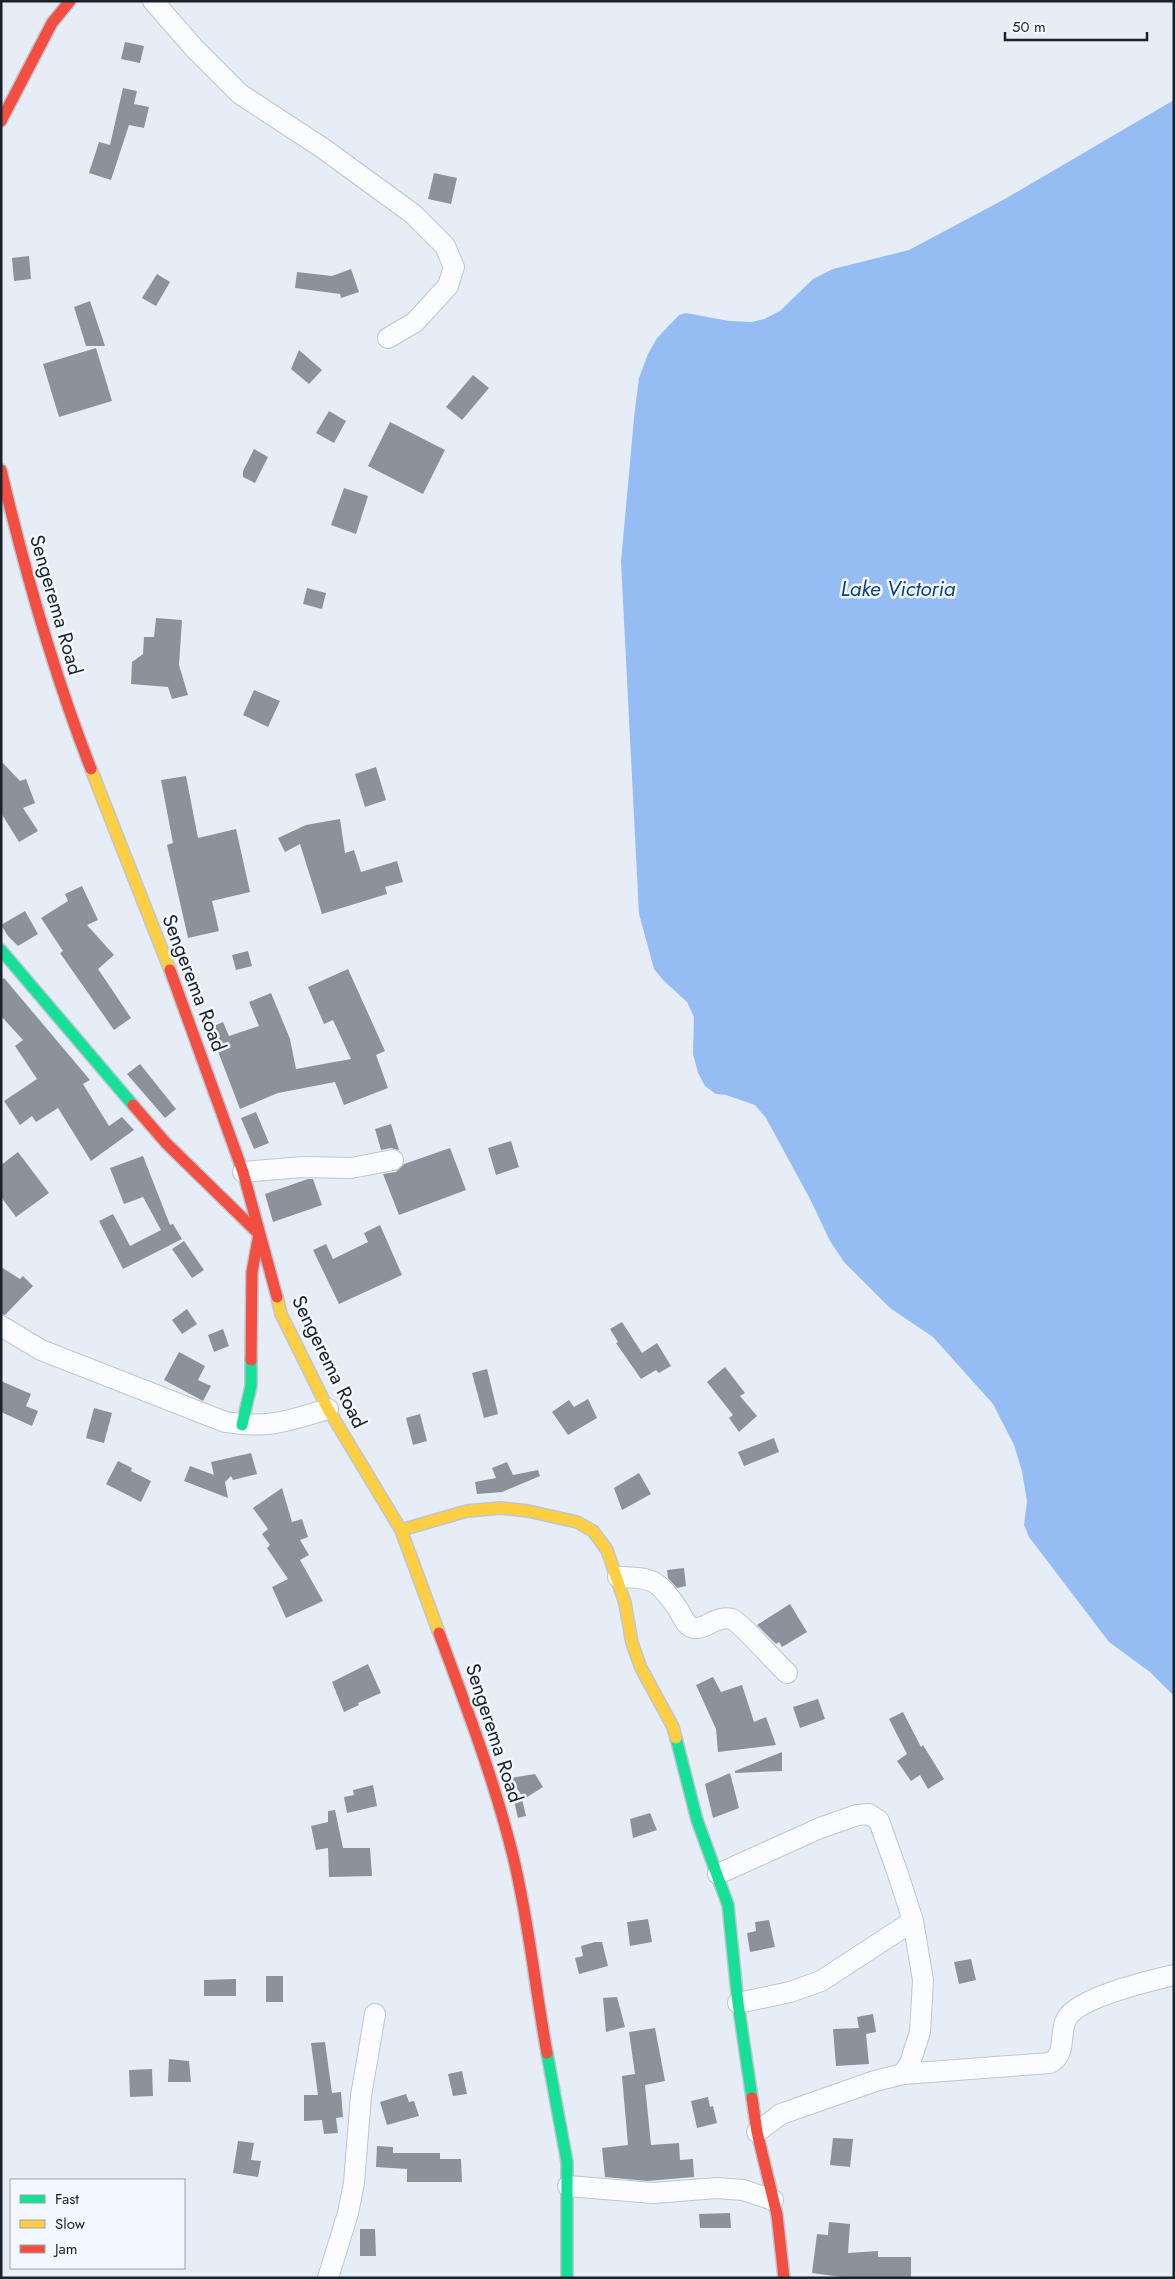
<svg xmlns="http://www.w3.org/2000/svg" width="1175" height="2279" viewBox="0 0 1175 2279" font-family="Jost,sans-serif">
<rect width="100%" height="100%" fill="#e6edf6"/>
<polygon fill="#95bdf3" points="1174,100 1174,1696 1150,1672 1109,1642 1029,1537 1024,1525 1027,1501 1022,1471 1014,1445 993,1404 933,1337 890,1308 844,1262 830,1241 810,1199 766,1118 755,1105 726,1095 716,1094 705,1086 698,1073 693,1054 694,1017 687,1002 664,981 654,969 639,914 621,562 634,418 639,378 648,354 657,338 679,315 686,313 729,321 752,322 764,319 780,311 813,279 833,269 909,250 1003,200"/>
<g fill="#8b929b">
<polygon points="125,42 144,46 140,63 121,59"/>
<polygon points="123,88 137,91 134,104 149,107 144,128 129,125 111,180 89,173 99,142 110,145"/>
<polygon points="434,173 457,178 451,204 428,199"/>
<polygon points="29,256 31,279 14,281 12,258"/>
<polygon points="351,269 359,292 341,298 340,294 295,288 297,272 332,276"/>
<polygon points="157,274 170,282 156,306 142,298"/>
<polygon points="90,301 105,346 86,346 74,307"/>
<polygon points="96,348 112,401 59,417 43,364"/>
<polygon points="299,350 322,370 309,384 291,369"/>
<polygon points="473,375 489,388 462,420 446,407"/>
<polygon points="329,411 346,421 334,443 316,433"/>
<polygon points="390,422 445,450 423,494 368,466"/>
<polygon points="254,449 268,457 255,483 243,477 243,471"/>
<polygon points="344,488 368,496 356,534 331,525"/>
<polygon points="307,588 326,593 322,609 303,604"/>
<polygon points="156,618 182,620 179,665 188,695 172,699 168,687 131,684 132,662 143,654 144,637 154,637"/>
<polygon points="254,690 280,701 268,727 243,715"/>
<polygon points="1,761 20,781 26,779 35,803 23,808 38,831 19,842 1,813"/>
<polygon points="376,767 386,800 365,807 355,774"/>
<polygon points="186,776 198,838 236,829 250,892 212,901 219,931 188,938 167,845 173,843 161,780"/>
<polygon points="340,819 345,853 354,850 361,872 397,861 403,882 385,887 387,894 322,914 300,844 285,852 278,838 306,825"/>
<polygon points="82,886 98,920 87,925 114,955 98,969 131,1018 114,1030 60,953 63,951 41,918 68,901 65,894"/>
<polygon points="25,911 38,934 18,946 8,936 1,925"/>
<polygon points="248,951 252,966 236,970 232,955"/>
<polygon points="348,969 385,1051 376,1055 388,1088 344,1105 335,1082 278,1093 240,1109 209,1028 223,1022 229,1036 259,1026 249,1002 271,993 290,1039 296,1069 351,1059 333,1020 324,1024 308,987"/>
<polygon points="4,978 90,1080 83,1084 109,1126 122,1117 134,1130 91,1161 58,1108 36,1122 32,1116 20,1125 4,1101 37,1079 15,1046 23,1040 1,1016 1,980"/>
<polygon points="140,1064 176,1109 165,1118 127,1074"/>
<polygon points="256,1112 269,1143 254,1149 241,1118"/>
<polygon points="391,1124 399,1150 391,1148 381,1150 375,1129"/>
<polygon points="511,1141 519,1167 496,1175 488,1148"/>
<polygon points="450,1148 466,1190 399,1215 383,1174 396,1172 404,1164"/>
<polygon points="18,1152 49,1193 16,1217 1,1197 1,1165"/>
<polygon points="143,1156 170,1225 173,1224 182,1239 123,1269 99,1221 113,1214 130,1246 161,1230 143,1197 124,1204 110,1168"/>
<polygon points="308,1179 313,1179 322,1205 273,1222 265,1194"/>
<polygon points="380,1225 402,1275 339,1304 313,1250 326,1244 333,1259 368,1242 364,1233"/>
<polygon points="184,1241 204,1270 192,1278 172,1249"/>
<polygon points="1,1267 20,1279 23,1276 33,1286 5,1315 1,1314"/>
<polygon points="187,1309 197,1324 182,1334 172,1320"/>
<polygon points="622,1322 642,1353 657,1343 671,1366 659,1373 656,1370 641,1379 616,1343 618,1342 610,1329"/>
<polygon points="223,1329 229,1346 214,1352 208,1335"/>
<polygon points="179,1352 205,1366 198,1380 211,1386 203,1401 164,1380"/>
<polygon points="725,1367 745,1393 740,1396 757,1416 739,1432 729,1418 733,1415 707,1382"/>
<polygon points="487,1369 498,1414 484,1418 472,1373"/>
<polygon points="1,1381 31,1394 26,1406 38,1411 32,1426 1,1412"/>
<polygon points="588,1399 597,1418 568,1435 552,1412 569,1400 574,1407"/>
<polygon points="94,1408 112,1413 104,1443 86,1438"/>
<polygon points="420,1414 427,1441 413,1445 406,1418"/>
<polygon points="774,1438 779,1452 744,1466 738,1452"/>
<polygon points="251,1453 257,1474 233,1480 231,1476 225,1482 228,1498 184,1481 190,1466 214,1475 211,1462"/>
<polygon points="118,1461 132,1468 131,1471 151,1481 141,1502 106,1484"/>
<polygon points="507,1462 513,1475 538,1470 540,1476 502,1492 477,1494 475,1482 496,1478 492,1468"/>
<polygon points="639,1473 651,1494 622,1510 614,1488"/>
<polygon points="282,1488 292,1522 302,1519 308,1537 300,1540 309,1555 300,1560 323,1601 286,1618 272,1587 288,1579 267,1548 270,1545 262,1534 268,1529 253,1508"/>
<polygon points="684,1568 686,1586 677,1588 668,1578 667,1570"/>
<polygon points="790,1604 807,1632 782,1647 779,1642 776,1644 757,1625"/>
<polygon points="368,1664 381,1693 358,1703 359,1705 344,1712 332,1682"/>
<polygon points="713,1677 721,1692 742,1685 754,1722 766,1717 776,1745 718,1752 716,1729 696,1685"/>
<polygon points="818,1699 825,1719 800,1728 793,1707"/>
<polygon points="903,1712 921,1747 923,1745 944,1779 928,1789 920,1775 911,1781 897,1761 907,1754 889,1719"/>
<polygon points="782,1752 782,1771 735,1773 735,1771"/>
<polygon points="730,1773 739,1808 713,1818 705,1784"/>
<polygon points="535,1774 543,1787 524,1799 510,1778"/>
<polygon points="373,1785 377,1806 347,1813 344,1797 354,1795 353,1790"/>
<polygon points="522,1799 526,1816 518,1818 514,1801"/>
<polygon points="335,1810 343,1848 370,1848 372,1876 329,1877 328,1848 316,1850 311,1826 328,1822 328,1811"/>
<polygon points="650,1813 657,1830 633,1838 630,1819"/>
<polygon points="648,1919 652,1942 630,1946 627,1922"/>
<polygon points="769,1920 775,1947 750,1952 747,1933 756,1931 755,1922"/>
<polygon points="595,1942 602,1942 608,1966 579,1974 575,1958 583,1956 581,1946"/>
<polygon points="971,1959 976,1980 959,1984 954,1962"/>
<rect x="266" y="1976" width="17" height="26"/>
<polygon points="236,1979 236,1996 204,1996 204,1980"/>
<polygon points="617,1997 625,2027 606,2032 603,1998"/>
<polygon points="873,2014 876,2032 866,2034 869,2064 836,2066 833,2029 859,2028 857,2017"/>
<polygon points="655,2028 665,2081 645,2085 651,2145 679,2143 680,2160 693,2159 694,2177 647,2181 605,2177 602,2148 628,2145 622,2076 635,2074 629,2032"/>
<polygon points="325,2042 332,2093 341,2092 343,2117 336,2118 338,2133 324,2134 322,2120 304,2121 304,2095 318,2095 311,2043"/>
<polygon points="169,2059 189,2061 191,2082 168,2082"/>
<polygon points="152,2069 153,2096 130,2097 129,2070"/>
<polygon points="462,2071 467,2094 453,2096 448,2074"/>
<polygon points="406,2094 409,2102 414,2101 419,2116 387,2125 380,2102"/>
<polygon points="708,2097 710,2107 713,2106 717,2123 697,2128 691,2101"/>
<polygon points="833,2138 853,2139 850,2167 830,2165"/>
<polygon points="238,2141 254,2143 251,2160 261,2161 258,2177 233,2173"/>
<polygon points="377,2146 393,2147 393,2153 440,2153 440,2159 461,2159 462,2182 407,2182 407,2169 376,2167"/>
<polygon points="730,2213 731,2228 700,2228 699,2214"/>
<polygon points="829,2222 850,2224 848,2253 878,2251 878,2257 911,2257 911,2278 849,2278 812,2273 817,2234 828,2235"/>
<polygon points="360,2229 375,2229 376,2256 360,2256"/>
</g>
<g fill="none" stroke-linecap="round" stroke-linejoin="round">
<defs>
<g id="street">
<polyline points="153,1 195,49 240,94 324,149 413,214 445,246 454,267 448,286 415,322 388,338"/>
<polyline points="243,1172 303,1167 351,1168 393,1160"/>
<path d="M 1,1326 L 41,1350 L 225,1422 C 268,1429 288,1421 328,1409"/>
<path d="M 618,1577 C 654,1578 657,1579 678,1609 C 681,1614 684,1621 688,1625 C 700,1636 715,1614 732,1619 C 741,1623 776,1663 787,1673"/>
<polyline points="718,1874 820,1828 857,1815 869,1814 879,1821 898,1874 913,1921 923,1980 920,2032 910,2063 903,2074"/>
<polyline points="738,2003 790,1992 821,1981 913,1921"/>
<path d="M 757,2132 L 781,2114 L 875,2081 L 903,2074 L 1050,2063 C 1068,2054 1058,2033 1067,2018 C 1080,1997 1149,1981 1174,1975"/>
<polyline points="568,2186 653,2193 717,2188 743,2190 773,2200"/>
<polyline points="328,2278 348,2213 354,2183 361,2096 375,2014"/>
</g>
<g id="fast">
<polyline points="1,950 133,1105"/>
<polyline points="242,1425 251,1386 251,1360"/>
<polyline points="676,1738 697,1820 728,1905 738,2003 752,2098"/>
<polyline points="547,2053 567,2162 567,2278"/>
</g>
<g id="slow">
<polyline points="91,769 170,970"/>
<polyline points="277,1297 281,1314 328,1409 401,1530 439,1633"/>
<polyline points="401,1530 467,1511 501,1508 528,1511 577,1522 593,1531 607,1550 625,1603 632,1643 641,1668 673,1727 676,1738"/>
</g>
<g id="jam">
<polyline points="1,121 52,23 70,1"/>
<path d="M 1,470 C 25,572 53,672 91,769"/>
<polyline points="170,970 243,1172 277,1297"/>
<polyline points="133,1105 166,1143 259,1234 252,1272 251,1360"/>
<path d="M 439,1633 C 466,1706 494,1779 513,1856 C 529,1921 535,1988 547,2053"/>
<polyline points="752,2098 757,2132 777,2215 784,2278"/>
</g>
</defs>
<use href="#street" stroke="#bec5cf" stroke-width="22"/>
<use href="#fast" stroke="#bec5cf" stroke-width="14"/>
<use href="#slow" stroke="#bec5cf" stroke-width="14"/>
<use href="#jam" stroke="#bec5cf" stroke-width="14"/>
<use href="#street" stroke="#fbfcfe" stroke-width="20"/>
<use href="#fast" stroke="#16e098" stroke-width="11"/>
<use href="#slow" stroke="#ffcf43" stroke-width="11"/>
<use href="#jam" stroke="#f24e42" stroke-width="11"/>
</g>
<g text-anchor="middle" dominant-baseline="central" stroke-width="5" stroke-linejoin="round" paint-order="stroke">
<g font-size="20" fill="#19212b" stroke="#f3f8fe">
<text transform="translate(56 605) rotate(74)">Sengerema Road</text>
<text transform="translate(194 983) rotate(69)">Sengerema Road</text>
<text transform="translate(329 1362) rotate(64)">Sengerema Road</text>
<text transform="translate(494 1733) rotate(72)">Sengerema Road</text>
</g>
<g font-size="21" font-style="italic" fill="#07407f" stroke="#f3f8fe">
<text x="898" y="589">Lake Victoria</text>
</g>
</g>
<rect width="1175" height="2279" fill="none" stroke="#19212b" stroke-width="5"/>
<rect x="10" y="2179" width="175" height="90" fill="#f3f8fe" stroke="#9ca2aa"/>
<rect x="20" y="2195" width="25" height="8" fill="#16e098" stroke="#9ca2aa"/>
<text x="55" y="2204" font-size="15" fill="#19212b">Fast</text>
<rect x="20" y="2220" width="25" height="8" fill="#ffcf43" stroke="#9ca2aa"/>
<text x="55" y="2229" font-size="15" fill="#19212b">Slow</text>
<rect x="20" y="2245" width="25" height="8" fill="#f24e42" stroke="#9ca2aa"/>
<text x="55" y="2254" font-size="15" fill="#19212b">Jam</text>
<path d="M1005 32v8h142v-8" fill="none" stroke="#19212b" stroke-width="2.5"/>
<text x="1012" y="32" font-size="15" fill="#19212b" stroke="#f3f8fe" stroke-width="4" paint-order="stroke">50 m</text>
</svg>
